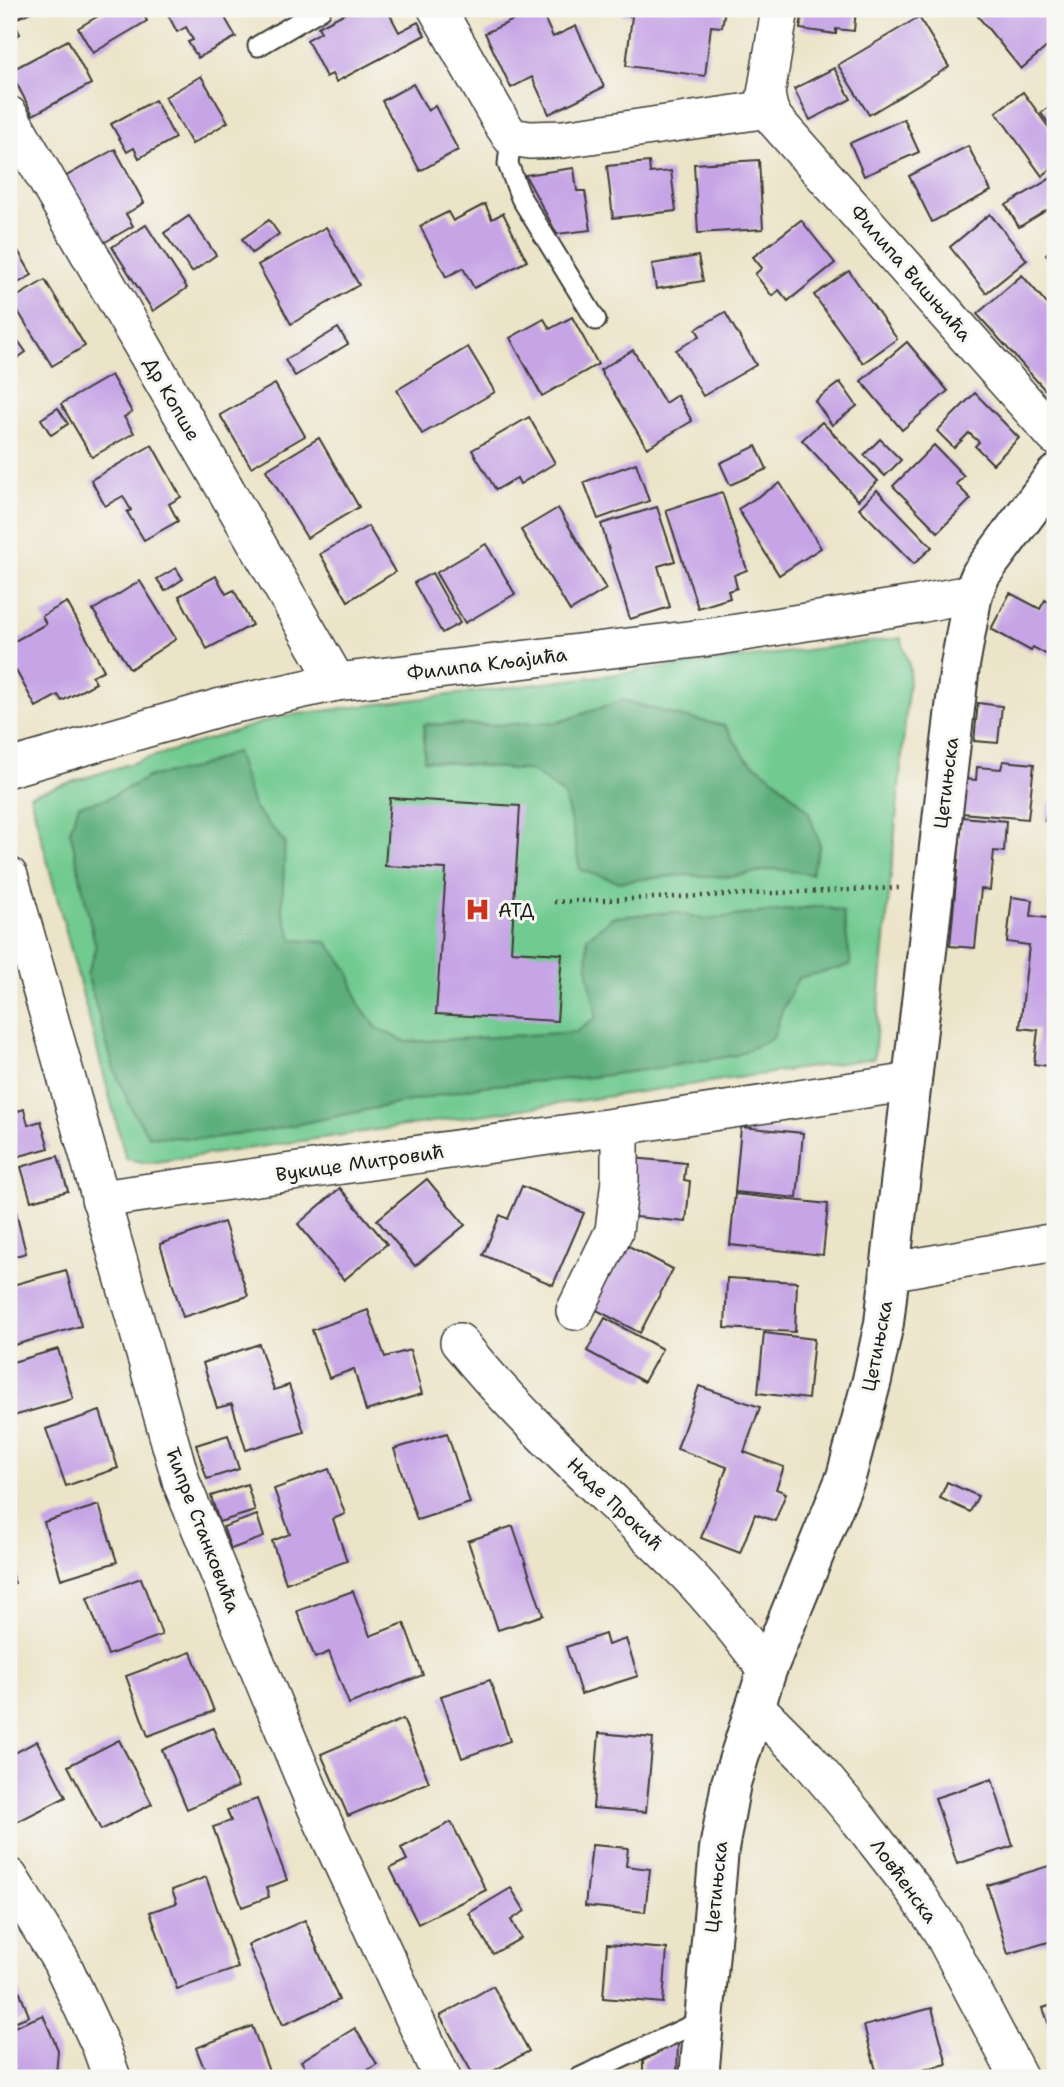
<svg xmlns="http://www.w3.org/2000/svg" width="1064" height="2087" viewBox="0 0 1064 2087" font-family="'Shantell Sans',sans-serif">
<rect width="100%" height="100%" fill="#f6f6f2"/>
<filter id="ink" filterUnits="userSpaceOnUse"><feTurbulence type="fractalNoise" baseFrequency=".0143" numOctaves="2"/><feDisplacementMap in="SourceGraphic" scale="14" xChannelSelector="R" yChannelSelector="G"/><feConvolveMatrix kernelMatrix="1 2 1 2 8 2 1 2 1" color-interpolation-filters="sRGB"/></filter>
<filter id="wash" filterUnits="userSpaceOnUse"><feTurbulence type="fractalNoise" baseFrequency=".00686" numOctaves="4" result="noise"/><feDisplacementMap in="SourceGraphic" scale="28" xChannelSelector="R" yChannelSelector="G"/><feGaussianBlur stdDeviation="1.57" result="paint"/><feColorMatrix in="noise" values="0 0 0 0 0 0 0 0 0 0 0 0 0 0 0 0 0 1.4 0 .05"/><feComposite in="paint" operator="in"/></filter>
<g filter="url(#wash)">
<rect width="100%" height="100%" fill="#ece4c8"/>
<polygon fill="#71ca90" stroke="#467356" stroke-width="2" points="901,638 910,669 874,1058 149,1163 126,1159 30,795 283,716"/>
<g fill="#5cae7a" stroke="#3c654b" stroke-width="2">
<polygon points="623,700 675,715 725,726 746,758 776,780 808,810 820,845 811,874 774,869 730,877 681,875 619,882 580,870 573,831 564,795 532,771 424,760 424,724 490,725 559,722"/>
<polygon points="236,752 254,808 285,842 282,910 293,940 327,942 348,970 359,1004 378,1029 407,1042 576,1032 597,1017 588,973 587,938 613,917 673,912 706,919 822,906 843,912 851,965 798,978 781,1013 773,1038 737,1055 658,1068 592,1077 483,1086 275,1129 206,1139 149,1136 132,1110 114,1069 87,974 96,949 70,830 79,805 107,799 150,776 189,770"/>
</g>
<g id="blocks">
<g fill="#c6a4e5">
<polygon points="9,9 37,9 13,20 20,34 9,40"/>
<polygon points="110,9 140,9 147,21 93,53 78,28"/>
<polygon points="165,9 220,9 236,37 198,58 188,42 193,40 186,27 177,32"/>
<polygon points="353,9 387,9 399,32 418,22 425,35 336,82 332,74 326,77 307,40 321,32 318,27"/>
<polygon points="457,9 481,9 462,18"/>
<polygon points="538,9 540,9 553,37 576,26 604,87 549,114 532,77 511,88 485,33"/>
<polygon points="621,9 725,9 722,27 711,26 705,76 626,66 632,16 621,15"/>
<polygon points="803,9 856,9 854,31 836,29 836,34 800,29"/>
<polygon points="972,9 1048,9 1055,40 1021,69"/>
<polygon points="919,17 949,67 869,115 838,65"/>
<polygon points="68,40 91,84 33,115 10,71"/>
<polygon points="834,68 851,99 810,120 794,89"/>
<polygon points="201,76 228,122 192,144 165,97"/>
<polygon points="413,84 428,111 435,106 458,150 420,171 382,101"/>
<polygon points="1023,92 1055,136 1055,166 1042,176 996,112"/>
<polygon points="155,100 175,138 139,158 134,148 127,152 111,124"/>
<polygon points="1055,102 1055,132 1041,113"/>
<polygon points="904,119 919,152 864,176 850,143"/>
<polygon points="968,146 991,191 932,222 909,176"/>
<polygon points="115,149 144,203 126,214 133,226 100,245 63,178"/>
<polygon points="759,160 763,229 698,233 694,164"/>
<polygon points="649,162 650,173 671,171 676,211 613,218 607,166"/>
<polygon points="574,168 577,191 585,191 591,230 557,234 525,175"/>
<polygon points="1053,177 1055,181 1055,205 1019,227 1006,205"/>
<polygon points="485,204 492,219 503,213 527,261 474,288 463,268 446,277 420,226 448,212 453,221"/>
<polygon points="990,214 1027,260 986,293 950,247"/>
<polygon points="189,216 216,255 192,272 164,233"/>
<polygon points="269,220 279,234 252,253 242,239"/>
<polygon points="801,220 835,263 788,301 779,290 772,296 755,274 762,268 753,257"/>
<polygon points="146,225 187,288 153,311 112,247"/>
<polygon points="326,227 359,285 291,324 258,265"/>
<polygon points="9,235 32,275 9,288"/>
<polygon points="1055,246 1055,265 1046,254"/>
<polygon points="698,256 703,281 656,289 652,264"/>
<polygon points="849,271 897,339 863,363 814,295"/>
<polygon points="1022,275 1055,313 1055,381 1045,390 977,314"/>
<polygon points="45,280 85,346 52,366 11,300"/>
<polygon points="725,312 756,365 703,396 676,350 700,336 696,329"/>
<polygon points="572,317 598,364 542,396 510,338 544,319 550,329"/>
<polygon points="9,328 26,352 9,364 14,372 9,375"/>
<polygon points="338,328 348,344 295,376 285,360"/>
<polygon points="907,342 948,391 902,430 861,381"/>
<polygon points="468,347 495,392 422,434 397,390"/>
<polygon points="633,350 665,403 677,395 692,421 647,448 600,370"/>
<polygon points="111,375 132,412 124,417 134,433 92,457 61,404"/>
<polygon points="840,382 857,406 832,425 815,401"/>
<polygon points="275,384 305,436 251,467 220,415"/>
<polygon points="975,393 1019,438 993,464 975,446 979,442 969,433 954,448 937,431"/>
<polygon points="58,408 68,424 51,435 41,419"/>
<polygon points="529,417 555,463 520,484 517,478 496,490 472,450"/>
<polygon points="822,422 878,481 858,500 802,440"/>
<polygon points="319,438 359,507 307,538 266,470"/>
<polygon points="880,439 901,460 885,476 864,455"/>
<polygon points="152,445 181,497 169,504 178,521 144,540 127,512 131,510 123,496 105,506 91,480"/>
<polygon points="934,445 964,476 956,484 971,499 938,532 893,486"/>
<polygon points="756,446 767,469 730,485 720,463"/>
<polygon points="636,463 649,501 598,519 584,482"/>
<polygon points="780,483 821,548 779,575 738,509"/>
<polygon points="877,490 932,547 914,564 859,508"/>
<polygon points="722,492 747,570 734,575 737,588 728,591 730,598 698,608 666,510"/>
<polygon points="657,507 675,561 658,566 670,607 630,619 601,524"/>
<polygon points="558,508 606,589 570,611 521,530"/>
<polygon points="368,526 395,572 348,601 320,554"/>
<polygon points="486,544 515,594 465,623 436,573"/>
<polygon points="176,568 183,579 165,591 157,579"/>
<polygon points="432,573 460,623 442,633 414,583"/>
<polygon points="216,576 226,594 234,590 252,625 207,649 179,596"/>
<polygon points="140,581 176,639 130,669 93,610"/>
<polygon points="1010,593 1040,609 1045,600 1055,606 1055,659 1033,647 1031,651 991,629"/>
<polygon points="67,602 104,670 92,676 96,683 62,701 58,695 36,707 9,658 9,644 46,624 42,616"/>
<polygon points="978,703 1002,706 998,743 974,741"/>
<polygon points="1003,761 1034,764 1028,819 962,813 965,779 976,780 977,767 1001,769"/>
<polygon points="390,798 520,806 511,951 562,954 557,1021 436,1014 446,869 385,866"/>
<polygon points="1049,802 1055,803 1055,823 1045,821"/>
<polygon points="962,817 1006,821 1004,852 994,851 990,890 981,889 975,948 950,946"/>
<polygon points="1012,897 1033,900 1031,916 1055,919 1055,1067 1034,1064 1038,1030 1020,1028 1029,945 1007,942"/>
<polygon points="24,1109 28,1125 41,1121 49,1148 9,1159 9,1114"/>
<polygon points="741,1127 803,1133 797,1198 735,1192"/>
<polygon points="58,1156 68,1191 31,1201 21,1167"/>
<polygon points="632,1158 686,1163 684,1180 690,1181 686,1222 626,1216"/>
<polygon points="427,1179 465,1225 415,1266 377,1220"/>
<polygon points="522,1186 584,1213 553,1285 483,1255 500,1215 508,1219"/>
<polygon points="340,1188 387,1244 344,1280 298,1224"/>
<polygon points="735,1194 828,1204 823,1255 730,1245"/>
<polygon points="13,1200 26,1253 9,1258 9,1201"/>
<polygon points="224,1222 248,1296 183,1317 160,1244"/>
<polygon points="621,1242 673,1269 640,1333 589,1306"/>
<polygon points="66,1270 81,1326 11,1346 9,1337 9,1286"/>
<polygon points="727,1278 797,1282 795,1332 725,1328"/>
<polygon points="368,1310 385,1357 410,1350 422,1394 366,1411 354,1369 329,1378 312,1330"/>
<polygon points="605,1318 662,1349 644,1382 587,1351"/>
<polygon points="764,1333 814,1339 808,1399 758,1393"/>
<polygon points="259,1344 274,1390 289,1385 304,1432 246,1450 232,1404 217,1408 203,1363"/>
<polygon points="58,1349 73,1399 10,1417 9,1363"/>
<polygon points="699,1386 760,1407 744,1452 784,1467 776,1489 786,1493 775,1521 755,1514 740,1553 701,1538 727,1467 677,1449"/>
<polygon points="100,1411 118,1468 66,1486 46,1429"/>
<polygon points="447,1433 470,1503 417,1520 394,1449"/>
<polygon points="228,1435 239,1469 207,1479 196,1445"/>
<polygon points="329,1469 345,1514 333,1519 347,1561 286,1583 272,1541 290,1534 274,1489"/>
<polygon points="947,1482 978,1496 970,1512 940,1498"/>
<polygon points="247,1484 255,1511 219,1522 211,1496"/>
<polygon points="99,1505 117,1562 61,1579 44,1522"/>
<polygon points="257,1515 264,1537 231,1549 223,1527"/>
<polygon points="513,1526 543,1615 498,1630 468,1541"/>
<polygon points="9,1568 15,1583 9,1585"/>
<polygon points="141,1578 162,1635 108,1655 87,1598"/>
<polygon points="353,1591 370,1636 404,1623 423,1675 349,1704 329,1652 315,1658 297,1611"/>
<polygon points="605,1634 608,1645 626,1639 638,1676 581,1694 566,1647"/>
<polygon points="191,1652 214,1711 148,1736 126,1676"/>
<polygon points="490,1680 510,1741 462,1758 441,1696"/>
<polygon points="403,1719 429,1782 348,1816 321,1754"/>
<polygon points="213,1728 238,1787 187,1809 162,1750"/>
<polygon points="599,1733 653,1738 646,1812 593,1808"/>
<polygon points="119,1740 152,1804 101,1830 68,1766"/>
<polygon points="37,1741 66,1797 15,1823 9,1810 9,1756"/>
<polygon points="992,1779 1013,1846 957,1864 935,1798"/>
<polygon points="257,1799 287,1880 266,1888 269,1897 242,1907 213,1827 231,1821 227,1810"/>
<polygon points="451,1822 486,1890 418,1924 390,1868 407,1860 401,1848"/>
<polygon points="592,1845 628,1848 626,1866 650,1869 645,1912 585,1906"/>
<polygon points="1055,1864 1055,1940 1008,1954 987,1885"/>
<polygon points="206,1877 238,1968 177,1989 150,1912 177,1903 172,1890"/>
<polygon points="511,1888 525,1911 511,1920 521,1938 493,1954 469,1913"/>
<polygon points="305,1920 339,2000 283,2025 248,1945"/>
<polygon points="607,1944 667,1949 663,2003 603,1998"/>
<polygon points="9,1965 29,2016 9,2024"/>
<polygon points="493,1986 529,2051 481,2078 475,2078 440,2016"/>
<polygon points="1055,2004 1055,2042 1043,2008"/>
<polygon points="932,2008 947,2064 891,2078 878,2078 864,2026"/>
<polygon points="43,2015 58,2050 56,2076 50,2078 9,2078 9,2029"/>
<polygon points="252,2026 271,2077 208,2078 196,2048"/>
<polygon points="355,2028 377,2064 356,2078 312,2078 301,2061"/>
<polygon points="678,2041 677,2078 643,2078 643,2061"/>
</g>
</g>
</g>
<g filter="url(#ink)">
<use href="#blocks" fill-opacity="0" stroke="#3b3a36" stroke-width="2"/>
<g fill="none" stroke-linecap="round" stroke-linejoin="round">
<defs>
<g id="lane">
<polyline points="258,46 321,9"/>
<polyline points="511,137 508,164 521,198 596,320"/>
<polyline points="579,2078 703,2020"/>
</g>
<g id="street">
<polyline points="437,9 501,122 511,137 530,140 563,139 769,109"/>
<polyline points="780,9 766,94 769,109 775,120 1055,436"/>
<polyline points="9,115 337,682"/>
<polyline points="9,768 221,707 337,682 712,637 919,604 973,593"/>
<polyline points="9,876 182,1484 316,1807 442,2078"/>
<polyline points="100,1199 620,1126 912,1082"/>
<polyline points="889,1272 1055,1242"/>
<polyline points="575,1311 614,1231 620,1180 620,1126"/>
<path d="M 459,1342 C 527,1427 611,1497 688,1575 C 717,1605 742,1637 767,1670"/>
<polyline points="756,1707 808,1759 860,1821 916,1893 942,1932 1019,2078"/>
<polyline points="9,1877 61,1961 101,2047 112,2078"/>
</g>
<polyline id="secondary" points="699,2078 719,1849 731,1783 767,1670 846,1477 872,1380 884,1323 960,665 973,593 981,574 1055,475"/>
</defs>
<use href="#lane" stroke="#3b3a36" stroke-width="23"/>
<use href="#street" stroke="#3b3a36" stroke-width="40"/>
<use href="#secondary" stroke="#3b3a36" stroke-width="42"/>
<polyline stroke="#3b3a36" stroke-width="4.5" stroke-dasharray="2 5" stroke-linecap="butt" points="554,902 899,888"/>
<use href="#lane" stroke="#fff" stroke-width="19"/>
<use href="#street" stroke="#fff" stroke-width="37"/>
<use href="#secondary" stroke="#fff" stroke-width="38"/>
</g>
</g>
<defs>
<symbol id="hospital-bare" viewBox="-9 -9 18 18"><path d="M-5-5h3v3.5h4V-5h3V5h-3V1.5h-4V5h-3Z" fill="#c8321e" stroke="#f6f6f2" stroke-width="2.5" paint-order="stroke"/></symbol>
</defs>
<g fill-rule="evenodd">
<use href="#hospital-bare" x="460" y="892" width="35" height="35"/>
</g>
<g text-anchor="middle" dominant-baseline="central" stroke-width="6" stroke-linejoin="round" paint-order="stroke">
<g font-size="19" fill="#1c1c1c" stroke="#f6f6f2">
<text transform="translate(911 273) rotate(49)">Филипа Вишњића</text>
<text transform="translate(172 399) rotate(60)">Др Копше</text>
<text transform="translate(487 664) rotate(-7)">Филипа Кљајића</text>
<text transform="translate(946 783) rotate(-83)">Цетињска</text>
<text transform="translate(360 1163) rotate(-8)">Вукице Митровић</text>
<text transform="translate(877 1346) rotate(-79)">Цетињска</text>
<text transform="translate(615 1504) rotate(44)">Наде Прокић</text>
<text transform="translate(203 1530) rotate(69)">Ћипре Станковића</text>
<text transform="translate(904 1881) rotate(54)">Ловћенска</text>
<text transform="translate(716 1887) rotate(-84)">Цетињска</text>
</g>
<g font-size="19" fill="#1c1c1c" stroke="#f6f6f2" text-anchor="start">
<text x="498" y="910">АТД</text>
</g>
</g>
<rect width="1064" height="2087" fill="none" stroke="#f6f6f2" stroke-width="35"/>
</svg>
